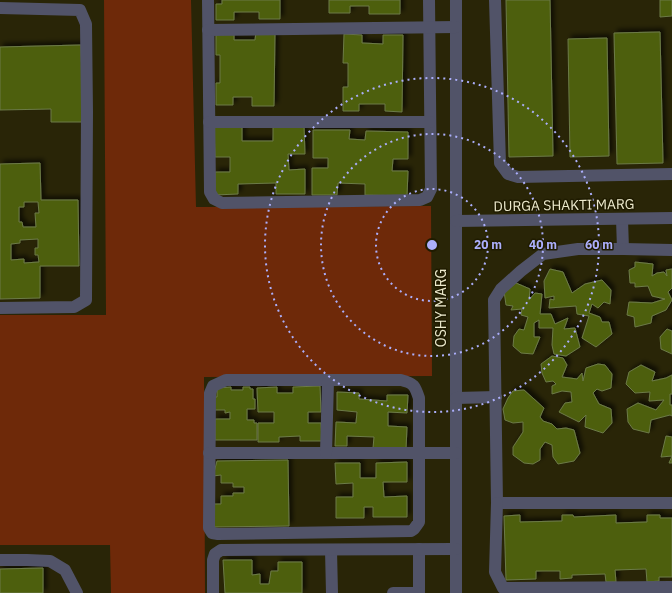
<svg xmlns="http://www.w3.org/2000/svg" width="672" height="593" viewBox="0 0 672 593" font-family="'IBM Plex Sans',sans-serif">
<defs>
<filter id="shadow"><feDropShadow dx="3.5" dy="-3.5" stdDeviation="2" flood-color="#0009"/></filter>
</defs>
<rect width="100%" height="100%" fill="#292507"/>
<polygon fill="#6e2909" points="104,0 191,0 196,207 431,206 432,376 204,377 205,593 111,593 110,545 0,545 0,315 106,315"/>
<g fill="#4d5e0f" stroke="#6c7b47" fill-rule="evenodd" filter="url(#shadow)">
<polygon points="222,0 280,0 280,19 259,19 259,12 234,12 234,20 216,20 216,4 222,4"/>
<polygon points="329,0 400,0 400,14 369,14 369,6 350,6 350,13 329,13"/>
<polygon points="506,0 550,0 553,156 509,157"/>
<polygon points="660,0 672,0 672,16 660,17"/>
<polygon points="216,32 234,32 234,40 255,40 256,32 275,32 274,106 252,106 252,97 233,97 233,105 216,105 216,83 220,83 220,55 216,55"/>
<polygon points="660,32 663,163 617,164 614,33"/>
<polygon points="344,34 362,35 362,43 383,44 383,35 403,35 402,112 385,111 385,104 359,104 359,111 343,111 343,87 348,87 348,63 343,63"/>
<polygon points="607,38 609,156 570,157 568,39"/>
<polygon points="81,45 83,122 51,122 51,109 0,110 0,47"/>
<polygon points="273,126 304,126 305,154 288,154 289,170 305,169 305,194 276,194 276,183 238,184 238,194 215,195 215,172 230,172 230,157 215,157 214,127 242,127 242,141 273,141"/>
<polygon points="313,130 350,130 349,139 365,140 366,131 408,132 408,159 393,159 392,171 408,171 407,196 365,195 365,184 338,183 337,195 312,195 312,168 328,168 328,158 313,158"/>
<path d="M 40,163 L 41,200 L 78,200 L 79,266 L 40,266 L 40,298 L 0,299 L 0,164 ZM 24,202 L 38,202 L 39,213 L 35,213 L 36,227 L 23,227 L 22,222 L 19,222 L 19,207 L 24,207 ZM 38,239 L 38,248 L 35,248 L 35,255 L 38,255 L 39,262 L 24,263 L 24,259 L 11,260 L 11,244 L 20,243 L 20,240 Z"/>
<polygon points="635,262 653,264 652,276 657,273 664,272 667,276 666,270 672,269 672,288 668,292 672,300 666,310 652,316 651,323 635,327 634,317 627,315 629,302 652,303 665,299 652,296 648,286 635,287 635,283 630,283 629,270 635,267"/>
<polygon points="550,269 563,272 572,293 585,284 602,280 611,290 610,304 604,302 598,308 592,304 589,313 600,317 602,322 609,322 612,334 596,347 582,338 589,316 577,314 576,306 549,308 550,299 554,300 554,296 545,298 544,281"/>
<polygon points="516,283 530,289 529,300 535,293 542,294 540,314 551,314 555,324 568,318 564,329 575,328 580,347 566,356 554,354 552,345 553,328 539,328 539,320 534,323 534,337 540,337 533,354 521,353 513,346 514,336 519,329 524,330 528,317 521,315 522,309 511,310 513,306 506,305 504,291"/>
<polygon points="667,329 672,331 672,354 661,349 660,337"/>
<polygon points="552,356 563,358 567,365 562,377 577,379 582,373 583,381 586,368 598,364 605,365 612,374 611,388 602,391 597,389 593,393 599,404 611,409 612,423 603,433 585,427 586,415 579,422 559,412 565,403 572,402 571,392 562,391 552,394 552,386 556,384 553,381 546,382 542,373 541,364"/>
<polygon points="641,365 655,372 652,381 666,378 672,375 672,394 670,394 670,405 672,405 672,416 670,415 651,420 649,433 633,429 628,422 627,409 638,403 656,410 664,400 649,401 650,392 635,393 626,384 629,372"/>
<polygon points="320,386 321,412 308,412 308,423 321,423 322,441 300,441 300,436 279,437 279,442 258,442 258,423 274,423 274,412 258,412 257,388 277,387 277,393 293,393 293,387"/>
<polygon points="231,387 231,390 243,390 243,387 250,387 250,389 253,389 253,399 255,399 255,409 247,409 247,420 254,420 254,423 257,423 257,440 215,440 215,419 230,419 230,412 225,413 225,410 214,410 213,397 217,397 217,388"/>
<polygon points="524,390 544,408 540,417 543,421 552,424 557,429 566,428 574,430 580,453 574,461 558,464 553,457 552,445 545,442 540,449 540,460 533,464 524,463 513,455 513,447 523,432 523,422 513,423 505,420 503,409 508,398 513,391"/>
<polygon points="337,392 359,393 359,399 387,401 387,395 408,395 407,413 388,412 388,426 407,427 406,449 373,448 374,437 347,436 347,446 335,446 336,422 356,423 357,412 337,410"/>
<polygon points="666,436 672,437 672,463 669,463 672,456 661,457"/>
<polygon points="288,460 289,526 214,527 214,504 221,504 221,496 233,496 233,493 244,493 244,487 233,487 233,483 221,483 221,475 213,476 217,461"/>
<polygon points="407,462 407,482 383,482 384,497 407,496 407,517 373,517 373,507 364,507 364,518 336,518 336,497 353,497 353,483 336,484 335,463 360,463 360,478 376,478 376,463"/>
<polygon points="520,515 520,522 562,521 562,515 573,515 574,517 616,515 616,523 647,522 647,515 660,515 660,518 672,518 672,577 659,577 659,581 647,582 646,569 615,570 616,582 606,582 605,574 572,575 572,578 560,579 560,571 536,571 536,579 506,580 504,516"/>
<polygon points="223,560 252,560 252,575 260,574 260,584 269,584 271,571 278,571 278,562 302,562 302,593 225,593"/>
<polygon points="43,568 43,593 0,593 0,569"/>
</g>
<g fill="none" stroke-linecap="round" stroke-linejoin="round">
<g stroke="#515368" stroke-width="12">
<polyline points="208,0 210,192 214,199 222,203 420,200 427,197 431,189 429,0"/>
<polyline points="456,0 456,593"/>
<polyline points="495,0 500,163 508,174 518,177 672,174"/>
<polyline points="0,8 80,10 86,24 87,112 86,300 74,307 0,308"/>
<polyline points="208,30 456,27"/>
<polyline points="209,122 430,122"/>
<polyline points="622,219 623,249 578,249 543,254 521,271 501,289 494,300 497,503 672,503"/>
<polyline points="456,221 672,218"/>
<polyline points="623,249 672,250"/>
<path d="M 226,380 L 401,380 C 414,383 415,386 419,398 L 419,522 L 414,529 L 411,531 L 218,534 L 212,533 L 209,528 L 210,393 L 213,386 Z"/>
<polyline points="456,398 496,397"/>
<polyline points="209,453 456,453"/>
<polyline points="326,453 328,381"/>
<polyline points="497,503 495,572 503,588 672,587"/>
<polyline points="419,549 419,593"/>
<polyline points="331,550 332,593"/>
<polyline points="0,560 27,560 50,561 65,570 77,593"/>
<polyline points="213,593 213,560 215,554 221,550 456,549"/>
<polyline points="393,593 419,593"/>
</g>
</g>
<g fill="none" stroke="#acaffb" stroke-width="2" stroke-dasharray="2 4">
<circle cx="432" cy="245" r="56"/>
<circle cx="432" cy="245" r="111"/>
<circle cx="432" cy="245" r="167"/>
</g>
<g text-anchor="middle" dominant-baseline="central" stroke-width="3" stroke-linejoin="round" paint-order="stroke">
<g font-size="14" fill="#edeacd" stroke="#1f1b00">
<text transform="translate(564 205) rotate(-1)">DURGA SHAKTI MARG</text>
<text transform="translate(441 308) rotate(-90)">OSHY MARG</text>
</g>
</g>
<circle cx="432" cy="245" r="6" fill="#acaffb" stroke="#1f1b00" stroke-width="2"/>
<g font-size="12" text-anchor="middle" font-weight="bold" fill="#acaffb" stroke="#1f1b00" stroke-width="3" stroke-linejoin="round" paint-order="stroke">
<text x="488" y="249">20 m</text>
<text x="543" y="249">40 m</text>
<text x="599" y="249">60 m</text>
</g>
</svg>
